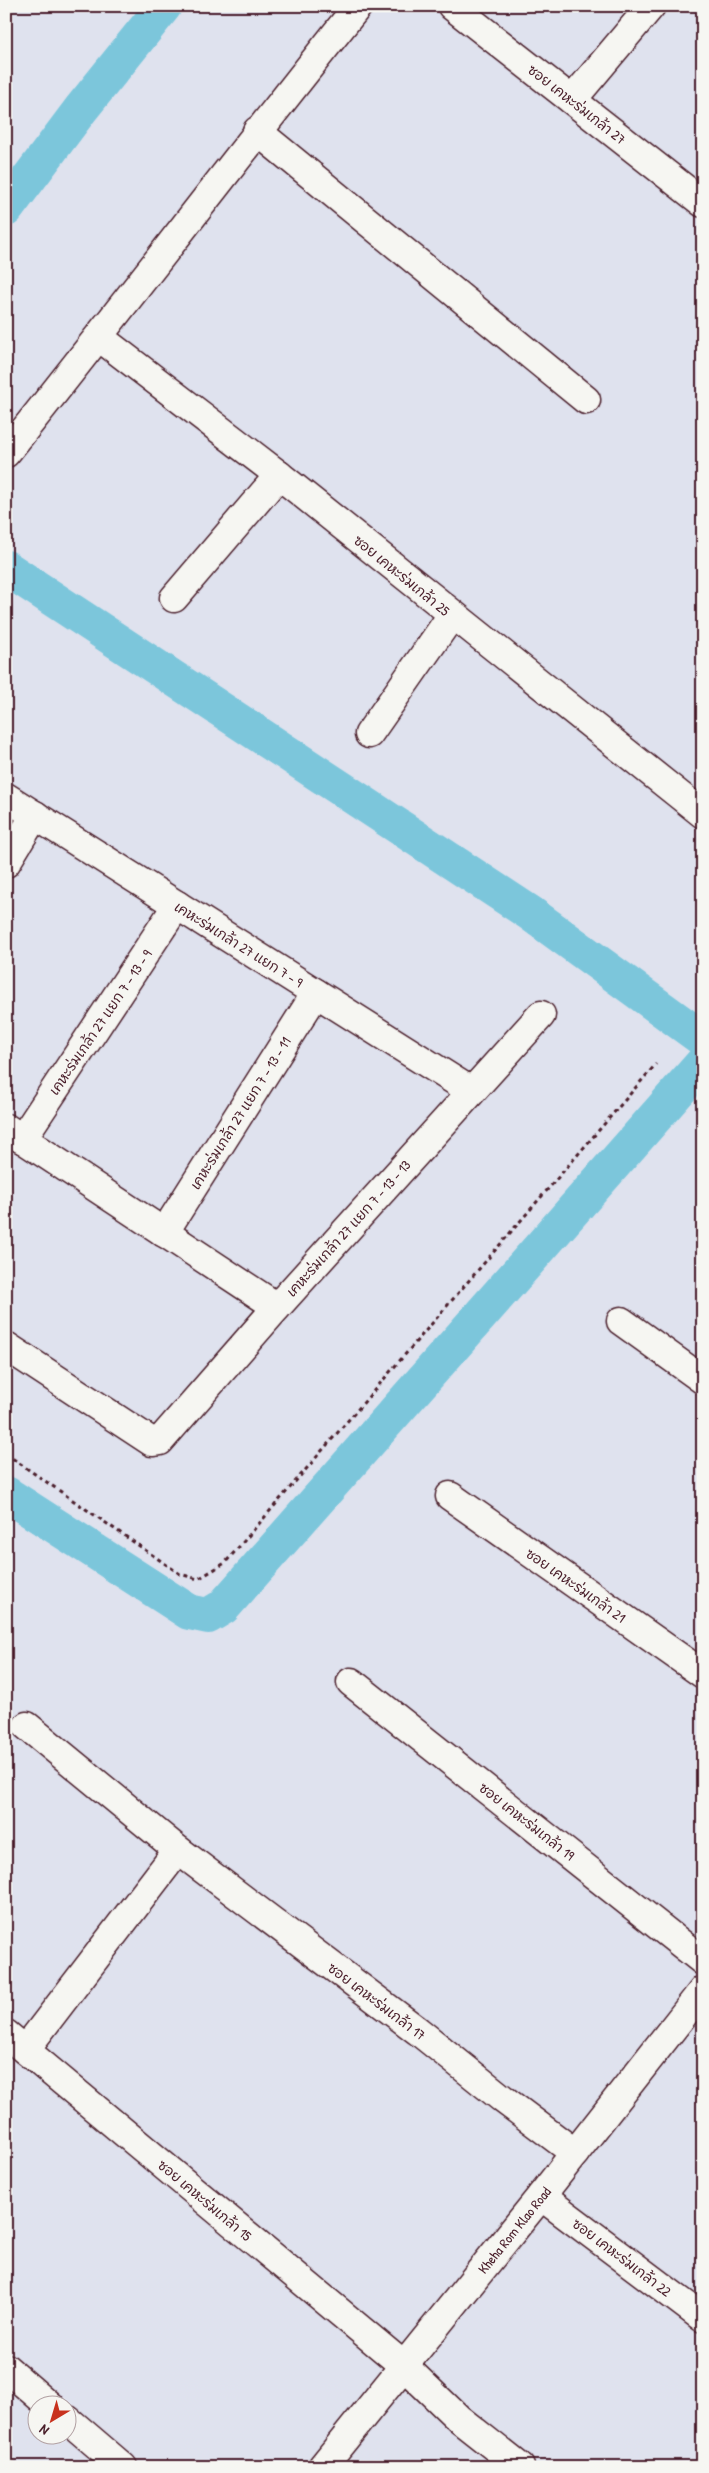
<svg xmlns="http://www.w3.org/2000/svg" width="709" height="2473" viewBox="0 0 709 2473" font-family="'Patrick Hand','Playpen Sans Thai',sans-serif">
<rect width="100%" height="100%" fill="#dfe2ee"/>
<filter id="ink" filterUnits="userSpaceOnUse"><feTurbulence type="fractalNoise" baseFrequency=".02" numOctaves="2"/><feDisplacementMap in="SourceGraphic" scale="10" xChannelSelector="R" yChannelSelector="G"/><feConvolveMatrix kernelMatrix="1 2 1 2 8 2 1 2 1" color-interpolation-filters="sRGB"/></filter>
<g filter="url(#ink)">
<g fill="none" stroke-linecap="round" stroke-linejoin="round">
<g stroke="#7bc6db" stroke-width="36">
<polyline points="6,209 81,109 164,6"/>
<polyline points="6,568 530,913 703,1039"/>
<polyline points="6,1494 189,1612 208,1616 223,1607 703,1063"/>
</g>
<defs>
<g id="street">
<polyline points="452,6 703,203"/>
<polyline points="572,100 651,6"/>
<polyline points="257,131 586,400"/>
<polyline points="99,337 279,475 703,814"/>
<path d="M 6,453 C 125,305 239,154 358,6"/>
<polyline points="174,598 279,475"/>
<polyline points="369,734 452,615"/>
<polyline points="6,797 471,1091"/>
<polyline points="6,863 35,815"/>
<polyline points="6,1128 277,1307"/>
<polyline points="22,1139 177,905"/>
<polyline points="164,1233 316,993"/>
<polyline points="621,1321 703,1380"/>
<polyline points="6,1346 152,1442 160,1441 277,1307 541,1015"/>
<polyline points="450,1496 703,1674"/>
<polyline points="351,1682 703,1961"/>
<polyline points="27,1726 178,1850 418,2031 503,2099 575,2153"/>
<polyline points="6,2034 403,2365 459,2419 520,2467"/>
<polyline points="25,2050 178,1850"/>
<polyline points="541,2196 703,2318"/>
<polyline points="6,2368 50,2406"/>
<polyline points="68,2420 123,2467"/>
</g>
<polyline id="secondary" points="322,2467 541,2196 703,1990"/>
</defs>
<use href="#street" stroke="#4a1f2b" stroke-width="31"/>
<use href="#secondary" stroke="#4a1f2b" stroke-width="31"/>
<polyline stroke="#4a1f2b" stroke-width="3" stroke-dasharray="4 4" stroke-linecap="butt" points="6,1454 180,1574 198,1579 225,1563 656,1064"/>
<use href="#street" stroke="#f6f6f2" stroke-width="28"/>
<use href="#secondary" stroke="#f6f6f2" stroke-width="28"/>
</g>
</g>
<g text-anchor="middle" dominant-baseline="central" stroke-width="5" stroke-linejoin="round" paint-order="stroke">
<g font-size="14" fill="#4a1f2b" stroke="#f6f6f2">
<text transform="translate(577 104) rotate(38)">ซอย เคหะร่มเกล้า 27</text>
<text transform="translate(402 575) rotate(39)">ซอย เคหะร่มเกล้า 25</text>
<text transform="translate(239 944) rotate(32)">เคหะร่มเกล้า 27 แยก 7 - 9</text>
<text transform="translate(100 1022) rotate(-56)">เคหะร่มเกล้า 27 แยก 7 - 13 - 9</text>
<text transform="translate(240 1113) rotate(-58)">เคหะร่มเกล้า 27 แยก 7 - 13 - 11</text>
<text transform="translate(348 1228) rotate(-48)">เคหะร่มเกล้า 27 แยก 7 - 13 - 13</text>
<text transform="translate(576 1585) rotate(35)">ซอย เคหะร่มเกล้า 21</text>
<text transform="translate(527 1821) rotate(38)">ซอย เคหะร่มเกล้า 19</text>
<text transform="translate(377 2001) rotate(37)">ซอย เคหะร่มเกล้า 17</text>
<text transform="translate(205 2200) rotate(40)">ซอย เคหะร่มเกล้า 15</text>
<text transform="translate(514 2230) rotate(-51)">Kheha Rom Klao Road</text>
<text transform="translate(622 2257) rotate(37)">ซอย เคหะร่มเกล้า 22</text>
</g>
</g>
<rect width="709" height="2473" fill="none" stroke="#f6f6f2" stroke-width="25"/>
<rect x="12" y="12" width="684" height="2448" fill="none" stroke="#4a1f2b" stroke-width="2" filter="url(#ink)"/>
<g transform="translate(52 2420) rotate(218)"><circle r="24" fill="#f6f6f2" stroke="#b1a0a2"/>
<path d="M0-4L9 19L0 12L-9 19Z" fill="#c8321e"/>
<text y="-8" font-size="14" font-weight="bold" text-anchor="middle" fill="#4a1f2b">N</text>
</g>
</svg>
